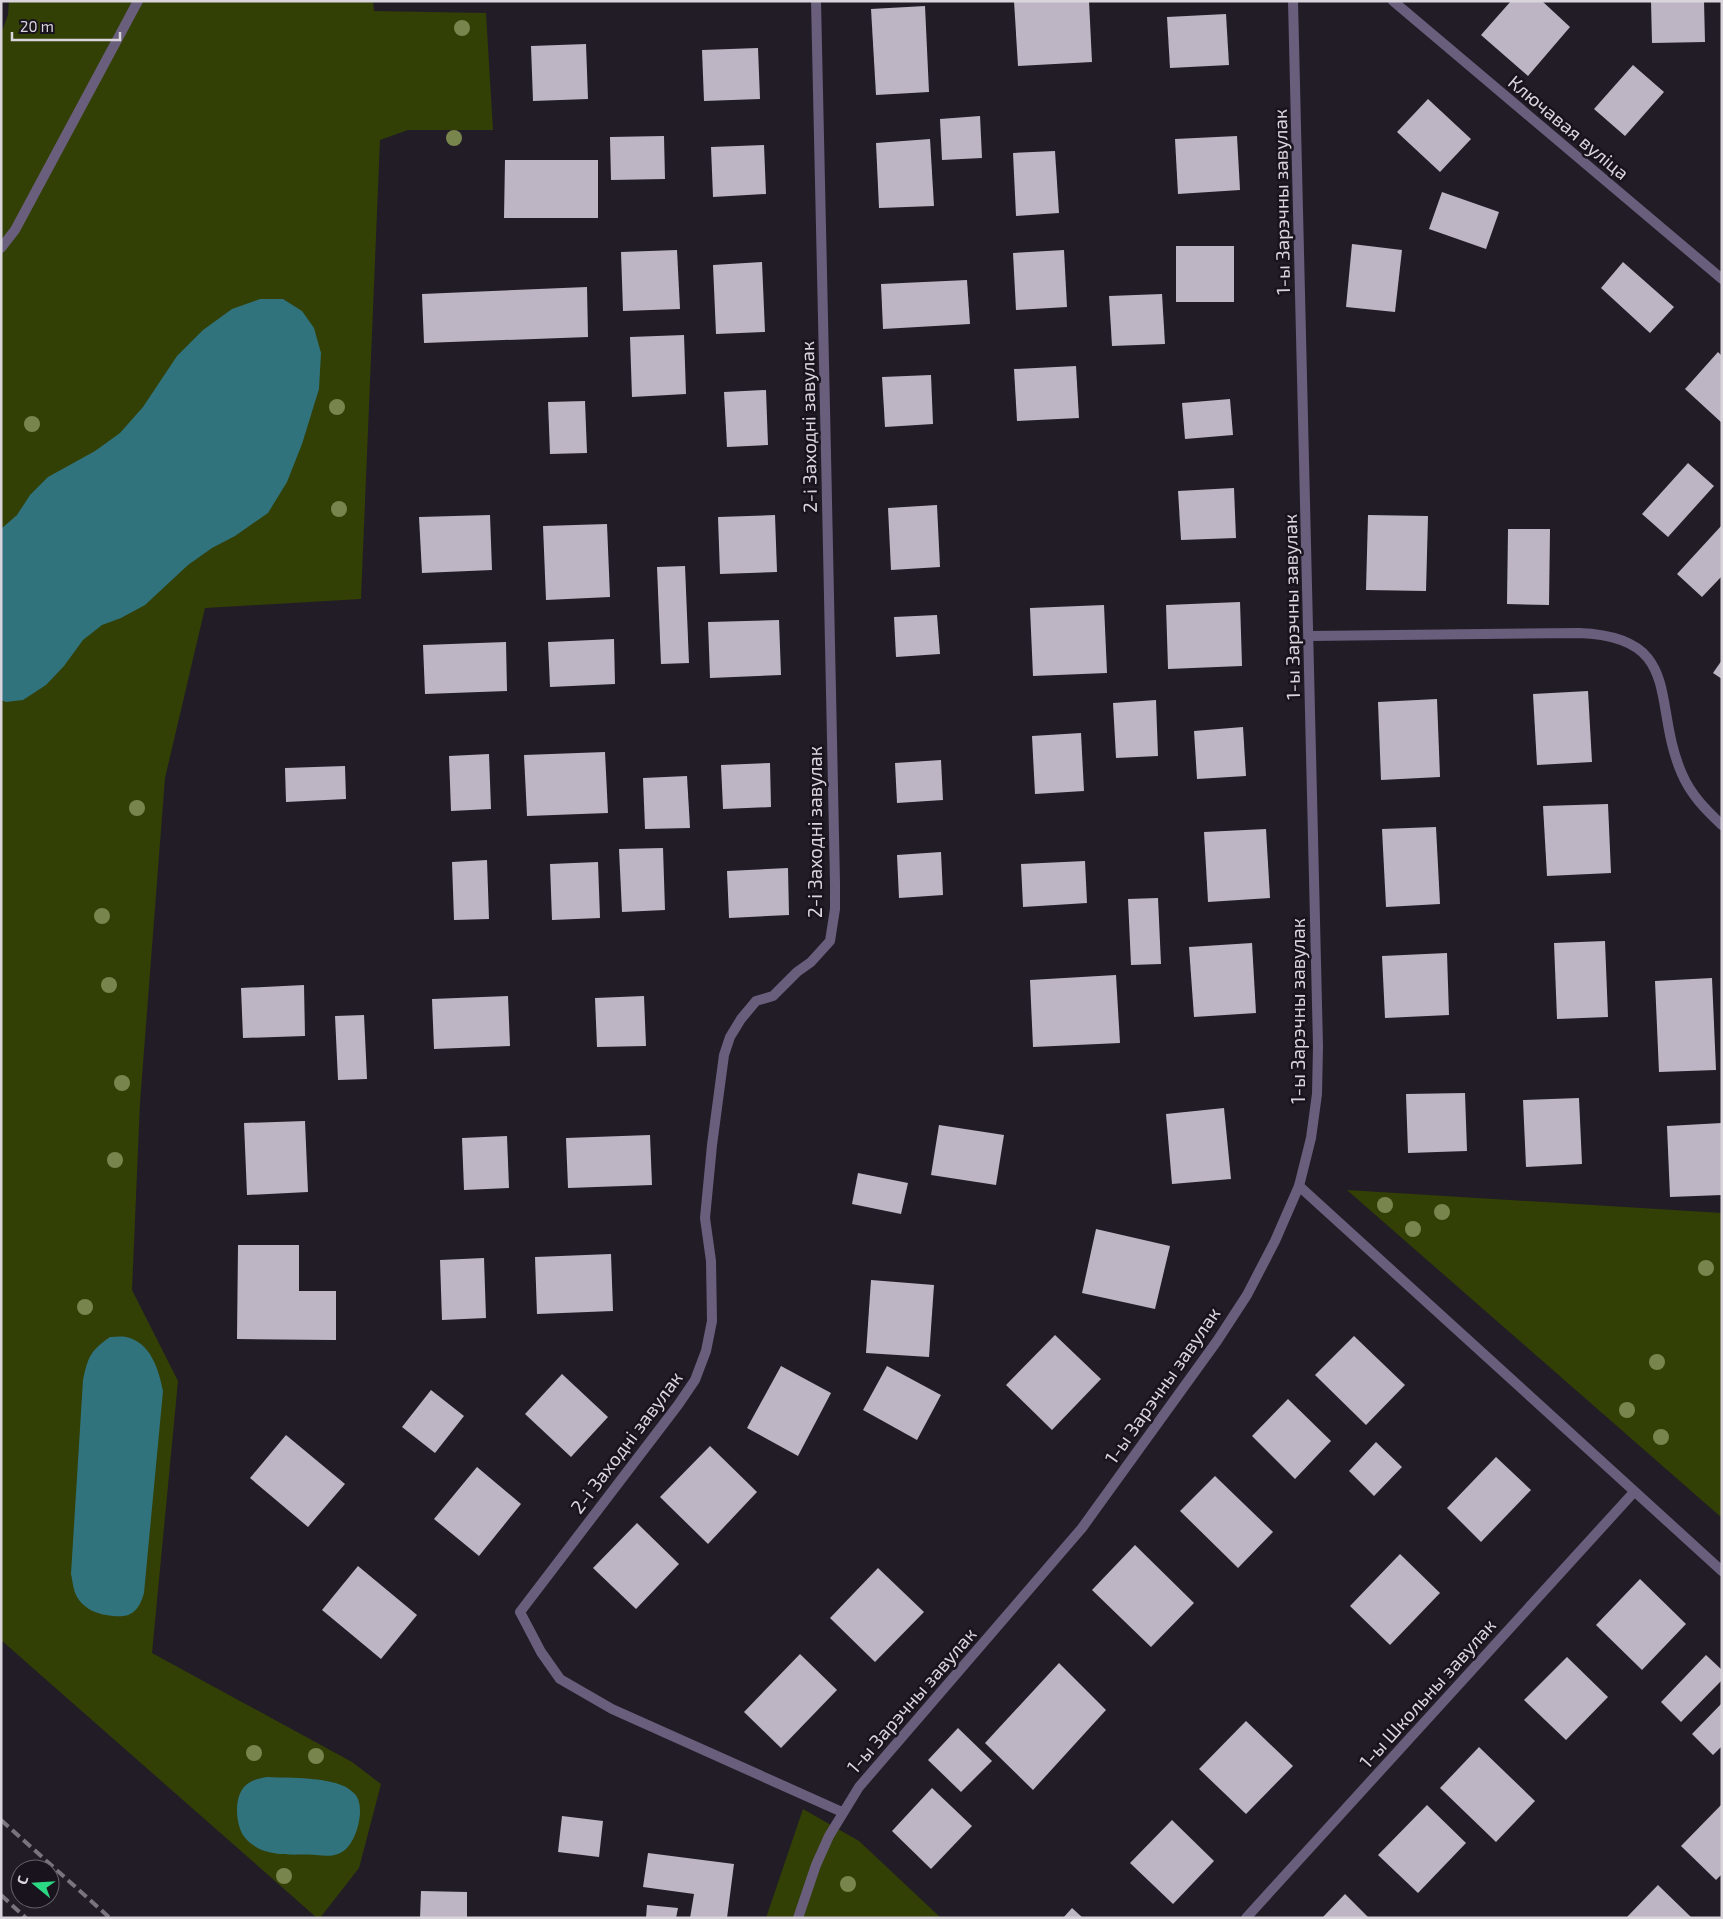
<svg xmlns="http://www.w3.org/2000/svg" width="1723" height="1919" viewBox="0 0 1723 1919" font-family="'Exo 2',sans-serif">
<rect width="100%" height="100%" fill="#221c27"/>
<g fill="#323f05">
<polygon points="9,1 373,1 374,11 486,13 493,130 408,130 380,140 361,599 205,608 165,778 140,1103 132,1290 178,1381 152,1653 352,1762 381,1784 359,1868 320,1918 317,1918 1,1640 1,34 8,15"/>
<polygon points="1347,1190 1722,1213 1722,1518"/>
<polygon points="803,1809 859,1841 941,1918 766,1918"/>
</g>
<g fill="#31737c">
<polygon points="260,299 283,299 302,311 314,328 321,353 319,389 302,444 287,482 268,513 235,536 212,548 188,565 145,605 121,618 102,625 83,640 64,666 46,685 23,700 6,702 1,700 1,529 17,515 30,495 48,477 95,451 120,433 143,407 177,356 203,330 232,309"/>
<path d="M 110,1337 C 115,1337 121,1336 126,1337 C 151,1342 159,1371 163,1391 L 144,1593 C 138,1615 127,1619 106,1615 C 95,1613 86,1609 79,1600 C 73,1592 73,1583 71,1574 L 83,1380 C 88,1357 90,1351 110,1337 Z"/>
<path d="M 267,1777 C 290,1778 326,1777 346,1787 C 349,1789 356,1794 357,1797 C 365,1811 356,1844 342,1852 C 334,1857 325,1856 316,1855 C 298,1854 272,1857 256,1847 C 251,1844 246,1840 243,1835 C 235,1822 234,1795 246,1785 C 252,1780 260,1778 267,1777 Z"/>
</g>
<g fill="#bdb5c3">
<polygon points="1014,1 1089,1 1092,62 1018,66"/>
<polygon points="1511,1 1542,1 1570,27 1528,76 1481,35"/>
<polygon points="1651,1 1704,1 1705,42 1652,43"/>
<polygon points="925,6 929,92 876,95 871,9"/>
<polygon points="1226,14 1229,65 1170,68 1167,17"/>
<polygon points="586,44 588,99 533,101 531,46"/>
<polygon points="758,48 760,99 704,101 702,50"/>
<polygon points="1633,65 1664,92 1625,136 1594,109"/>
<polygon points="1428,99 1471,139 1440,172 1397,132"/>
<polygon points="980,116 982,158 942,160 940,119"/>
<polygon points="664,136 665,179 611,180 610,137"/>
<polygon points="1237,136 1240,190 1178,194 1175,139"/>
<polygon points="930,139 934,206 879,208 876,143"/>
<polygon points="764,145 766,194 713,197 711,147"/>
<polygon points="1055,151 1059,213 1016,216 1013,153"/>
<polygon points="505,160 598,160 598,218 504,218"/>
<polygon points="1442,192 1499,212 1486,249 1429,229"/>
<polygon points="1352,244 1402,250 1395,312 1346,307"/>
<rect x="1176" y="246" width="58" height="56"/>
<polygon points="677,250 680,309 623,311 621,252"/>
<polygon points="1064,250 1067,307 1016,310 1013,253"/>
<polygon points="762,262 765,332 716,334 713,265"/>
<polygon points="1623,262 1674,307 1650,333 1601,288"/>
<polygon points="967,280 970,324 883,329 881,284"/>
<polygon points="587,287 588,337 424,343 422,294"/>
<polygon points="1162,294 1165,344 1112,346 1109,296"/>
<polygon points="684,335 686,394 632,397 630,337"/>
<polygon points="1718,352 1722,356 1722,423 1685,389"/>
<polygon points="1076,366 1079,418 1017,421 1014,369"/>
<polygon points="931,375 933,424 885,427 882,377"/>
<polygon points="766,390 768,445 727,447 724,392"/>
<polygon points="1230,399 1233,435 1185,439 1182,403"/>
<polygon points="585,401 587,453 550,454 548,402"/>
<polygon points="1688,463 1714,486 1668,537 1642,514"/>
<polygon points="1234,488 1236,538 1181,540 1178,491"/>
<polygon points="937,505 940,567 891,570 888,508"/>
<polygon points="490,515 492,570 422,573 419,517"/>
<polygon points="775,515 777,572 720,574 718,517"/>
<polygon points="1368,515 1428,516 1426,591 1366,590"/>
<polygon points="607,524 610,597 546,600 543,526"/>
<polygon points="1722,525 1722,576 1702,597 1677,574"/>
<polygon points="1508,529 1550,529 1549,605 1507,604"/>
<polygon points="685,566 689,663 661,664 657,567"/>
<polygon points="1240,602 1242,666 1168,669 1166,605"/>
<polygon points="1104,605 1107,673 1033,676 1030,608"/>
<polygon points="937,615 940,654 896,657 894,617"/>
<polygon points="779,620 781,675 710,678 708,622"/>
<polygon points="614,639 615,684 550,687 548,642"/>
<polygon points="506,642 507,691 425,694 423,645"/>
<polygon points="1722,660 1722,679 1713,673"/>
<polygon points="1588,691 1592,762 1537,765 1533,694"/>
<polygon points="1437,699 1440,777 1381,780 1378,702"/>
<polygon points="1156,700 1158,756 1116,758 1113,703"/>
<polygon points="1243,727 1246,776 1197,779 1194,731"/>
<polygon points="1081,733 1084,791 1035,794 1032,736"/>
<polygon points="605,752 608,813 527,816 524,755"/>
<polygon points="489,754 491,809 451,811 449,756"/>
<polygon points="941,760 943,800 897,803 895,763"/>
<polygon points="770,763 771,807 723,809 721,765"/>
<polygon points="345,766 346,799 286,802 285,768"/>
<polygon points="687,776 690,828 645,829 643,778"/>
<polygon points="1608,804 1611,873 1547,876 1543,806"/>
<polygon points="1436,827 1440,904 1386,907 1382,829"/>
<polygon points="1266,829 1270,898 1208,902 1204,832"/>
<polygon points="663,848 665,910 622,912 619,849"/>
<polygon points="941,852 943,895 899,898 897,855"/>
<polygon points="487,860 489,919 454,920 452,862"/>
<polygon points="1085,861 1087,903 1023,907 1021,864"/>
<polygon points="598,862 600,918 552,920 550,864"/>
<polygon points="788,868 789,915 729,918 727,871"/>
<polygon points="1158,898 1161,964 1131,965 1128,899"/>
<polygon points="1605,941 1608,1017 1557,1019 1554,943"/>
<polygon points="1252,943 1256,1013 1194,1017 1189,947"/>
<polygon points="1447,953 1449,1015 1385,1018 1382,956"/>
<polygon points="1116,975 1120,1043 1033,1047 1030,980"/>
<polygon points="1712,978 1716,1070 1659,1072 1655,981"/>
<polygon points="304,985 305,1036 243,1038 241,988"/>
<polygon points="508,996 510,1046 434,1049 432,999"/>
<polygon points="644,996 646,1046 597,1047 595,998"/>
<polygon points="364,1015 367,1079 338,1080 335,1016"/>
<polygon points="1465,1093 1467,1151 1408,1153 1406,1094"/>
<polygon points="1579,1098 1582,1164 1526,1167 1523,1100"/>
<polygon points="1224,1108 1231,1179 1172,1184 1166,1114"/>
<polygon points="305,1121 308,1192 247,1195 244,1123"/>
<polygon points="1722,1123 1722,1195 1670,1197 1667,1126"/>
<polygon points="939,1125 1004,1135 996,1185 931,1175"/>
<polygon points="650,1135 652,1185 568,1188 566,1138"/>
<polygon points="507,1136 509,1188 464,1190 462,1138"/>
<polygon points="858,1173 908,1183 901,1214 852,1204"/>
<polygon points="1096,1229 1170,1246 1155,1309 1082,1293"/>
<polygon points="238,1245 299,1245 299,1291 336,1291 336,1340 237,1339"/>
<polygon points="611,1254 613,1311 537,1314 535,1257"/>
<polygon points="484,1258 486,1318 442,1320 440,1260"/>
<polygon points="871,1280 934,1285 929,1357 866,1353"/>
<polygon points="1055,1335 1101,1379 1052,1430 1006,1385"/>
<polygon points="1354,1336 1405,1385 1366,1425 1315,1375"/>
<polygon points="781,1366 831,1393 798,1456 747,1428"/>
<polygon points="887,1366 941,1395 917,1440 863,1410"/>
<polygon points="562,1374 608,1417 571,1457 525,1414"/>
<polygon points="431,1390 464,1416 435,1453 402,1427"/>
<polygon points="1288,1399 1331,1441 1295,1479 1252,1436"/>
<polygon points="286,1435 345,1484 308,1527 250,1478"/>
<polygon points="1376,1442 1402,1467 1374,1496 1349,1471"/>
<polygon points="710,1446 757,1492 708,1544 660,1497"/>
<polygon points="1496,1457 1531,1490 1481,1542 1447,1508"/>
<polygon points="477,1467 521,1504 479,1556 434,1519"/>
<polygon points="1215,1476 1273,1532 1238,1568 1180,1511"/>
<polygon points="637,1523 679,1564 636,1609 593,1568"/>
<polygon points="1135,1545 1194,1603 1151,1647 1092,1590"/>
<polygon points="1400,1554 1440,1593 1390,1645 1350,1606"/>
<polygon points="358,1566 417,1615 381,1659 322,1610"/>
<polygon points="878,1568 924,1612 875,1662 830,1618"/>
<polygon points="1640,1579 1686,1624 1642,1670 1596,1625"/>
<polygon points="800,1654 837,1690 781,1748 744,1712"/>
<polygon points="1706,1655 1722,1670 1722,1680 1681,1722 1661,1702"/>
<polygon points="1567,1657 1608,1697 1566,1740 1524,1700"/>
<polygon points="1059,1663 1106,1710 1033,1790 985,1743"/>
<polygon points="1722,1703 1722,1746 1713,1755 1692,1734"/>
<polygon points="1246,1721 1293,1766 1246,1814 1199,1769"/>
<polygon points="958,1728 992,1761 961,1792 928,1760"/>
<polygon points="1479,1747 1535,1801 1496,1842 1440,1788"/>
<polygon points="932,1788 972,1826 931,1869 892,1831"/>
<polygon points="1722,1804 1722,1874 1716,1880 1681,1846"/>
<polygon points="1427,1805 1466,1843 1418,1893 1378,1855"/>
<polygon points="562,1816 603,1821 599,1857 558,1852"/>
<polygon points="1172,1820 1214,1861 1173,1904 1130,1863"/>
<polygon points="648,1853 734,1864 727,1918 690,1918 694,1894 643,1887"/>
<polygon points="1658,1885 1692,1918 1626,1918"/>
<polygon points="421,1891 467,1892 467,1918 420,1918"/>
<polygon points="1345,1894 1369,1918 1322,1918"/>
<polygon points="647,1905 678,1908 676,1918 646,1918"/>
<polygon points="1072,1908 1083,1918 1063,1918"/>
</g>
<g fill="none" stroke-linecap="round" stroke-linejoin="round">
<path stroke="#6a5e7d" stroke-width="10" d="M 1309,636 L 1579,633 C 1685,637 1651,704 1682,774 C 1691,795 1706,810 1722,825"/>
<g stroke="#6a5e7d" stroke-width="10">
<path d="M 816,1 C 825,295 827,589 835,883 L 835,909 L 830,941 L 811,962 L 797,972 L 773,996 L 756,1001 L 741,1019 L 730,1037 L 724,1055 L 712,1145 L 705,1218 L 711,1261 L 712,1321 L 706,1351 L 695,1380 L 678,1405 L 520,1612 L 541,1652 L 560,1679 L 612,1709 L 842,1812"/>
<polyline points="1393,1 1722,279"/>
<polyline points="1,248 15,230 138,1"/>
<polyline points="1299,1186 1722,1571"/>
<polyline points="798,1918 816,1865 829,1836 859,1787 1082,1528 1217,1341 1247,1295 1275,1241 1299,1186 1311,1138 1317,1094 1318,1046 1293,1"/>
<polyline points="1246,1918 1634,1492"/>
</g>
<g stroke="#7a747e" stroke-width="4" stroke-dasharray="10 5" stroke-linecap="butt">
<polyline points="1,1820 110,1918"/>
<polyline points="1,1895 26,1918"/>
</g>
</g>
<g fill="#78864e">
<circle cx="462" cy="28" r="8"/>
<circle cx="454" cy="138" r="8"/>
<circle cx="337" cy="407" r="8"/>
<circle cx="32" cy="424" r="8"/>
<circle cx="339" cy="509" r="8"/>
<circle cx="137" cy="808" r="8"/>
<circle cx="102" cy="916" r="8"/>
<circle cx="109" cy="985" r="8"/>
<circle cx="122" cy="1083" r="8"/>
<circle cx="115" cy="1160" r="8"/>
<circle cx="1385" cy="1205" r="8"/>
<circle cx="1442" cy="1212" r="8"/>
<circle cx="1413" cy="1229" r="8"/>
<circle cx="1706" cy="1268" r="8"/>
<circle cx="85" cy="1307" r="8"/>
<circle cx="1657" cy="1362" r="8"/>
<circle cx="1627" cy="1410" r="8"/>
<circle cx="1661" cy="1437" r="8"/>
<circle cx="254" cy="1753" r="8"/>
<circle cx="316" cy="1756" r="8"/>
<circle cx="284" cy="1876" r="8"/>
<circle cx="848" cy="1884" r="8"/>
</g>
<g text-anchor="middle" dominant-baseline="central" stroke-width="5" stroke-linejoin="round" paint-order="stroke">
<g font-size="19" fill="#dad5dd" stroke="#19131d">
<text transform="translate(1569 127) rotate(40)">Ключавая вуліца</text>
<text transform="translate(1281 202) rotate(-91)">1-ы Зарэчны завулак</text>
<text transform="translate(808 427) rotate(-91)">2-і Заходні завулак</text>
<text transform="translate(1291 607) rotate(-91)">1-ы Зарэчны завулак</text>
<text transform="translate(814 832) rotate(-90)">2-і Заходні завулак</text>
<text transform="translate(1297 1011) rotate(-90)">1-ы Зарэчны завулак</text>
<text transform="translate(1162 1385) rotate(-55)">1-ы Зарэчны завулак</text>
<text transform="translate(626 1442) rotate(-53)">2-і Заходні завулак</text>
<text transform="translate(1427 1693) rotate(-48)">1-ы Школьны завулак</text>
<text transform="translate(911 1700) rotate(-49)">1-ы Зарэчны завулак</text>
</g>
</g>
<rect width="1723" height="1919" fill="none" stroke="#dad5dd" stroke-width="5"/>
<g transform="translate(35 1884) rotate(288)"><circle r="24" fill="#19131d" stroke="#66616a"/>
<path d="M0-4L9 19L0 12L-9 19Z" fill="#2bd884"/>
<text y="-8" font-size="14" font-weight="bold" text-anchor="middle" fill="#dad5dd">С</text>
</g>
<path d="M12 32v8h108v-8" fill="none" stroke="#dad5dd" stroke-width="2.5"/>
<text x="20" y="32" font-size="15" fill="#dad5dd" stroke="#19131d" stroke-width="4" paint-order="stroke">20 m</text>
</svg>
